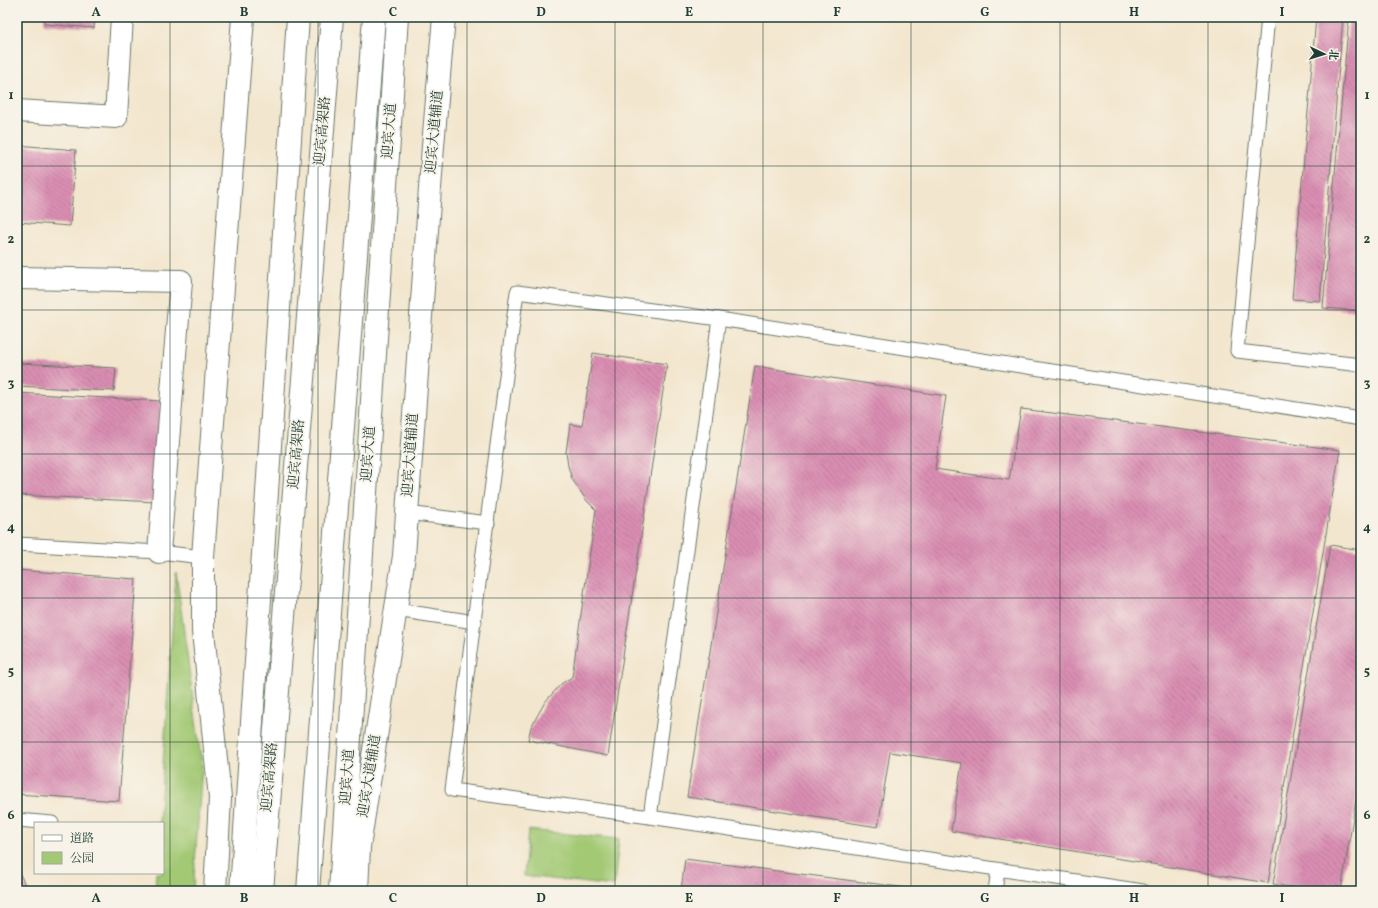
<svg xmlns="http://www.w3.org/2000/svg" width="1378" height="908" viewBox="0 0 1378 908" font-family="Vollkorn,'Noto Serif SC',serif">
<defs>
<pattern id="building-back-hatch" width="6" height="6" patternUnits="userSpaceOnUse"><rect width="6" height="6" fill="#da8eb2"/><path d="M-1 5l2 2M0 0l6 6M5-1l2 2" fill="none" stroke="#b07592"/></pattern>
</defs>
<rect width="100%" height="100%" fill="#f7f3e8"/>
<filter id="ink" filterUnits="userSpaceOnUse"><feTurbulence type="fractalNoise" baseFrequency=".025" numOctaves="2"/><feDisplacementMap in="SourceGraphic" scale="8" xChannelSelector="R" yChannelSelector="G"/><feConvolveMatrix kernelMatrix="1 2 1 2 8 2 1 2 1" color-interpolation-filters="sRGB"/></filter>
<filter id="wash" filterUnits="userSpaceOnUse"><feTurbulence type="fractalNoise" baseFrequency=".012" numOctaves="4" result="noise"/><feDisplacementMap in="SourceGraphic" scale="16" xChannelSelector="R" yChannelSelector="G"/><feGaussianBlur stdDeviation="0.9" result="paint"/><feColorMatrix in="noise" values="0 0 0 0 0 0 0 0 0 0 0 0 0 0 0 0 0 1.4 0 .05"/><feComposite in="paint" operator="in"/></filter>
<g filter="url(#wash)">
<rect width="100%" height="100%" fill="#f3e6ce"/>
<g fill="#a3c974" stroke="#618354">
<polygon points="176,572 202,766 193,891 155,891 156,873 163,873 163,823 159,823"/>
<polygon points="528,830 619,839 614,886 524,876"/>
</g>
<g id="blocks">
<g fill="url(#building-back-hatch)">
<polygon points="44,17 95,17 94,28 44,24"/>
<polygon points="1316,17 1343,17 1320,301 1292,299"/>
<polygon points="1349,17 1361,17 1361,311 1323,308"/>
<polygon points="17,145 76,150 70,226 17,222"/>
<polygon points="593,353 667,364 608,756 528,740 531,727 545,702 561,684 572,677 596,510 587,501 572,479 568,466 566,452 570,424 582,426"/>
<polygon points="17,363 116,368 114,391 17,386"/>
<polygon points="755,366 946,396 935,469 1009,480 1021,409 1340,450 1268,883 951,831 962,763 890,752 878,827 687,797"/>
<polygon points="17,393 161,401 155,502 17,495"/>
<polygon points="1330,545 1361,550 1361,769 1341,891 1313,891 1273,884"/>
<polygon points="17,570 136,579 119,801 17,794"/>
<polygon points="685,859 923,890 923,891 681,891"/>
<polygon points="17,868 28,891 17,891"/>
</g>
</g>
</g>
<g filter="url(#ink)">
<use href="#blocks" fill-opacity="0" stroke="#69786a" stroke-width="1"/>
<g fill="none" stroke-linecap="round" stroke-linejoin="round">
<defs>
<g id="lane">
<polyline points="1268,17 1237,351 1361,365"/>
<polyline points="407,513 488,523"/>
<polyline points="17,544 159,552 203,557"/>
<polyline points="396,610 475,622"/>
<polyline points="650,817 719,319"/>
<polyline points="17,820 52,823"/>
<polyline points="995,891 998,870"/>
<polyline points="1143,891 650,817 452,790 517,292 719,319 1361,419"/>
</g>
<g id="street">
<polyline points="17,111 116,117 122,17"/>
<polyline points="17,278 181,281 159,552"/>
</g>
<g id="secondary">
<polyline points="215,891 220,798 203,631 203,557 243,17"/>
<polyline points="357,891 359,847 404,556 433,146 444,17"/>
</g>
<g id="primary">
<polyline points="241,891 298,17"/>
<polyline points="340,891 397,17"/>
</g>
<g id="highway">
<polyline points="262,891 332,17"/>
<polyline points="308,891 374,17"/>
</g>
</defs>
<use href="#lane" stroke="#69786a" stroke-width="15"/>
<use href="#street" stroke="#69786a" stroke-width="24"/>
<use href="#secondary" stroke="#69786a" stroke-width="24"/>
<use href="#primary" stroke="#69786a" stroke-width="24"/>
<use href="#highway" stroke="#69786a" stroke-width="24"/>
<use href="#lane" stroke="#fff" stroke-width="13"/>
<use href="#street" stroke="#fff" stroke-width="22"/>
<use href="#secondary" stroke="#fff" stroke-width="22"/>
<use href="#primary" stroke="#fff" stroke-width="22"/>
<use href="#highway" stroke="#fff" stroke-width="22"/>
</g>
</g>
<path fill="none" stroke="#1f3d34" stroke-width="1" stroke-opacity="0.55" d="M 170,17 L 170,891M 318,17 L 318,891M 467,17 L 467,891M 615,17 L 615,891M 763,17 L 763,891M 911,17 L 911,891M 1060,17 L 1060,891M 1208,17 L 1208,891M 17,166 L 1361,166M 17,310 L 1361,310M 17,454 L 1361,454M 17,598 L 1361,598M 17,742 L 1361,742"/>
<g text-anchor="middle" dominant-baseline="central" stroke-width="3.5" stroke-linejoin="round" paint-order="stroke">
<g font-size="14" fill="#1f3d34" stroke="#f7f3e8">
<text transform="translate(323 131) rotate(-85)">迎宾高架路</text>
<text transform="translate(390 131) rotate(-86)">迎宾大道</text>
<text transform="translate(435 132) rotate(-85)">迎宾大道辅道</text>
<text transform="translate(297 454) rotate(-85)">迎宾高架路</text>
<text transform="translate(369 454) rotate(-86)">迎宾大道</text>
<text transform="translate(411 455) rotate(-86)">迎宾大道辅道</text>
<text transform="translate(370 776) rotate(-81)">迎宾大道辅道</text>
<text transform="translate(270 777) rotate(-85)">迎宾高架路</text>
<text transform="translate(348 777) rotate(-86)">迎宾大道</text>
</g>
</g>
<rect width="1378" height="908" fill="none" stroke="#f7f3e8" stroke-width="44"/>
<rect x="34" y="822" width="130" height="52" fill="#f7f3e8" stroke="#a1aaa0"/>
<rect x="42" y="835" width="20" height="6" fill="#ffffff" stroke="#a1aaa0"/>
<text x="70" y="842" font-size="12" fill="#1f3d34">道路</text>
<rect x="42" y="852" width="20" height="12" fill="#a3c974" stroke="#a1aaa0"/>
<text x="70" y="862" font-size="12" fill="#1f3d34">公园</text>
<g transform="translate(1324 54) rotate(94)" stroke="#f7f3e8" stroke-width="3" paint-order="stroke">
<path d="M0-3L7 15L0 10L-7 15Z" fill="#1f3d34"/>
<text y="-6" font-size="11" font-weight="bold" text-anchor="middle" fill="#1f3d34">北</text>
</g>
<rect x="22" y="22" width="1334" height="864" fill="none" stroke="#1f3d34" stroke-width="1.5"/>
<g font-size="13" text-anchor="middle" font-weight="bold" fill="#1f3d34">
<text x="96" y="16">A</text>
<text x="244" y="16">B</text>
<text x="393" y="16">C</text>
<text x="541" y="16">D</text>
<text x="689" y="16">E</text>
<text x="837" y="16">F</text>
<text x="985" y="16">G</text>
<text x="1134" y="16">H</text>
<text x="1282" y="16">I</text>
<text x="11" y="99">1</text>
<text x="1367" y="99">1</text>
<text x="11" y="243">2</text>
<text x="1367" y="243">2</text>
<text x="11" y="387">3</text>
<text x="1367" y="387">3</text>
<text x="11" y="531">4</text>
<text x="1367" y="531">4</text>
<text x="11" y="675">5</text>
<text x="1367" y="675">5</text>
<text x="11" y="819">6</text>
<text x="1367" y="819">6</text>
<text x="96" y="902">A</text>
<text x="244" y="902">B</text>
<text x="393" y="902">C</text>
<text x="541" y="902">D</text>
<text x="689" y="902">E</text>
<text x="837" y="902">F</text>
<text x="985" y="902">G</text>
<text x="1134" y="902">H</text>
<text x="1282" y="902">I</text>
</g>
</svg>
